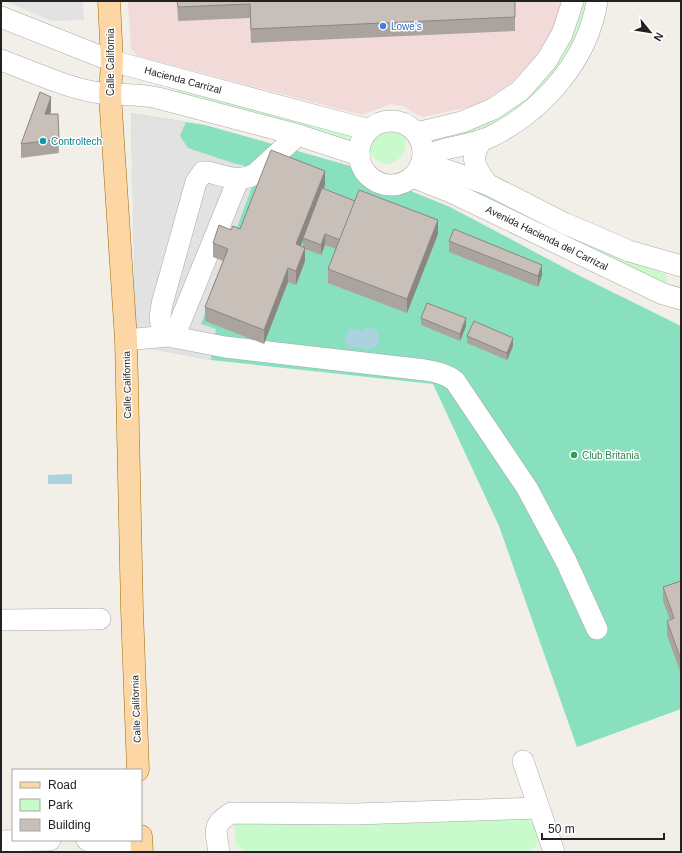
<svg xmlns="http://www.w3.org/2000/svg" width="682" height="853" viewBox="0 0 682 853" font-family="Helvetica,sans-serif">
<rect width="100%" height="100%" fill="#f2efe9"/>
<polygon fill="#f2dad9" points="128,1 562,1 553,28 536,57 511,83 490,98 469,107 423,117 414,113 405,107 391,104 362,115 137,56 131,48"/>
<g fill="#c8facc">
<polygon points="581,1 590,1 577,44 532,102 487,130 440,144 434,141 434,136 503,111"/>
<polygon points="177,88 359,138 358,145 177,95"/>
<path d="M 393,126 C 396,128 401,131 403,134 C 413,148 395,170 380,162 C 375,159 372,155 368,150 L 369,139 L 375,128 Z"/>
<polygon points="434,169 601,250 627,261 666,274 667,280 662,289 429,178"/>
<polygon points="527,817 539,834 537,845 529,851 246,852 236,845 234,823"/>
</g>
<polygon fill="#88e0be" points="131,113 205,125 347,165 450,207 580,276 681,326 681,709 577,747 499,526 433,384 211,360 136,346"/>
<g fill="#e2e2e2">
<polygon points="5,1 83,1 84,20 52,21"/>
<polygon points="131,113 186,122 180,136 188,148 233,163 250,167 255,179 201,324 216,329 211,360 136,346"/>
</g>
<g fill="#aad3df">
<path d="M 368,327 L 379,331 L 378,346 L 368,350 L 357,347 L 349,348 C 343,341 345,336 350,329 L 361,331 Z"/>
<polygon points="72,474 72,484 48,484 48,475"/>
</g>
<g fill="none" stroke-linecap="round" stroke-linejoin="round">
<defs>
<g id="minor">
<polyline points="1,17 112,61 369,130"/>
<path d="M 1,60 C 31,71 62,86 94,92 C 116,96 136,93 158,98 L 298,135 L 359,155"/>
<circle cx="391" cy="153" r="32"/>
<polyline points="417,133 462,122 493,109 521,90 547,60 562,34 573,1"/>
<path d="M 481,140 C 479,145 476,150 475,155 C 472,165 482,176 487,184"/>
<path d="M 423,157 C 432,154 440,150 449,148 C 462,145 477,143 490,137 C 543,111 588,60 597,1"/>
<polyline points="422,162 487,184 564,223 629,251 681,266"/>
<polyline points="413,177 453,193 663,294 681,299"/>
<path d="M 163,336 L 160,317 L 162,304 L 196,182 L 203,172 L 208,172 C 226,176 238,183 255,174 L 298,135"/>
<polyline points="174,337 238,180"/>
<path d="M 126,340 L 168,336 L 225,347 L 425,370 C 437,372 446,374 455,381 L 527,488 L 566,561 L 597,629"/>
<polyline points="1,620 100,619"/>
<polyline points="523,761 554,852"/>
<polyline points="87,840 104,846 141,847"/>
<polyline points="1,841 50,840"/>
<path d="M 219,852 C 216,830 211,826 231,813 L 355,814 L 538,808"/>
</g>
<g id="major">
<polyline points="109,1 112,61 110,95 126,340 132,610 138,770"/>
<polyline points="141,836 142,852"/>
</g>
</defs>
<use href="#minor" stroke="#a9a9a9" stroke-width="22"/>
<use href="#major" stroke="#a06b00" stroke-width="23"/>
<use href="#minor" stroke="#fff" stroke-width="21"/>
<use href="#major" stroke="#fcd6a4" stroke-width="22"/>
</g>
<g fill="#aba49e" fill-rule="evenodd">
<polygon points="177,1 515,1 515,31 251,43 250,18 178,21"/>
<polygon points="51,111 50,114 58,114 59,153 21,158 21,144"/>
<path d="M 325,185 L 323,189 L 438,234 L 407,313 L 328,283 L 328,269 L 336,249 L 325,245 L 321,255 L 305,249 L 305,261 L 296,285 L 288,282 L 264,344 L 205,321 L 205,307 L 223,261 L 213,257 L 213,243 ZM 303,240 L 303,247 L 301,246 Z"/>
<polygon points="449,241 542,275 538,287 449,252"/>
<polygon points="421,318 466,326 460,341 421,325"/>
<polygon points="467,336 513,346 507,360 467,343"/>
<polygon points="681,581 681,674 667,635 667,621 670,620 663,601 663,587"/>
</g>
<g fill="#8b8681">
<polygon points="51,97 51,111 45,128 45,114"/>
<polygon points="325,171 325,185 304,238 303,238 303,240 296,258 296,244"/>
<polygon points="438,220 438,234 407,313 407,299"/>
<polygon points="325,234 325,245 321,255 321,245"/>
<polygon points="305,248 305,261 296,285 296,271"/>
<polygon points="542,265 542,275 538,287 538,276"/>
<polygon points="288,268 288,282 264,344 264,330"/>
<polygon points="466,318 466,326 460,341 460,334"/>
<polygon points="513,338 513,346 507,360 507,353"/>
</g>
<g fill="#c7bfb8" stroke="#8b8681">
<polygon points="177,1 515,1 515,17 251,29 250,4 178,7"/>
<polygon points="40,92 51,97 45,114 58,114 59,139 21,144"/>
<polygon points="271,150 325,171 296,244 305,248 296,271 288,268 264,330 205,307 228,249 213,243 219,225 231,230 233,226 240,229"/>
<polygon points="322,188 355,201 340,240 325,234 321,245 303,238"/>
<polygon points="359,190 438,220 407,299 328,269"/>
<polygon points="454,229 542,265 538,276 449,241"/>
<polygon points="427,303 466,318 460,334 421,318"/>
<polygon points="474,321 513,338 507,353 467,336"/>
<polygon points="681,581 681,660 667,621 674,618 663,587"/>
</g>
<circle fill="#3f7fe0" stroke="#fff" stroke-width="1.5" cx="383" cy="26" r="4"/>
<circle fill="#0f9aa8" stroke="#fff" stroke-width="1.5" cx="43" cy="141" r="4"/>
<circle fill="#2e9e5b" stroke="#fff" stroke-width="1.5" cx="574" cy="455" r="4"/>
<g text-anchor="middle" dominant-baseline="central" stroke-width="3" stroke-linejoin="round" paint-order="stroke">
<g font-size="10" fill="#366cbe" stroke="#fff" text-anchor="start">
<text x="391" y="26">Lowe's</text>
</g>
<g font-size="10" fill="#222" stroke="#fff">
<text transform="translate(110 62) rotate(-90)">Calle California</text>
<text transform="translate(183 80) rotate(15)">Hacienda Carrizal</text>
<text transform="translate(547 238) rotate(26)">Avenida Hacienda del Carrizal</text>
<text transform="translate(127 385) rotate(-91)">Calle California</text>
<text transform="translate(136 709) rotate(-92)">Calle California</text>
</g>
<g font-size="10" fill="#0d838f" stroke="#fff" text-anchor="start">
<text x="51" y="141">Controltech</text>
</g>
<g font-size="10" fill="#27864d" stroke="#fff" text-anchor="start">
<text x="582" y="455">Club Britania</text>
</g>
</g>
<rect width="682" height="853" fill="none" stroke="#222222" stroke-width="4"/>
<rect x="12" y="769" width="130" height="72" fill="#ffffff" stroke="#a7a7a7"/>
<rect x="20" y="782" width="20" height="6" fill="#fcd6a4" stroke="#a7a7a7"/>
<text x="48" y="789" font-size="12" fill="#222222">Road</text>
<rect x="20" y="799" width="20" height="12" fill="#c8facc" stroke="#a7a7a7"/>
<text x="48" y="809" font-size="12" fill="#222222">Park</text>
<rect x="20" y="819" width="20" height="12" fill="#c7bfb8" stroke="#a7a7a7"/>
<text x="48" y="829" font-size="12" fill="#222222">Building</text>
<g transform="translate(650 32) rotate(120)" stroke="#ffffff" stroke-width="3" paint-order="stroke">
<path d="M0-3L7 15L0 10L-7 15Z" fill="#222222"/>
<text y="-6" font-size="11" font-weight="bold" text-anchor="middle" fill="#222222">N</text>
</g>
<path d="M542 833v6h122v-6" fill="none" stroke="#222222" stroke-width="2"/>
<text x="548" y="833" font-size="12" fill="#222222" stroke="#ffffff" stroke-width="3" paint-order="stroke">50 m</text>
</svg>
